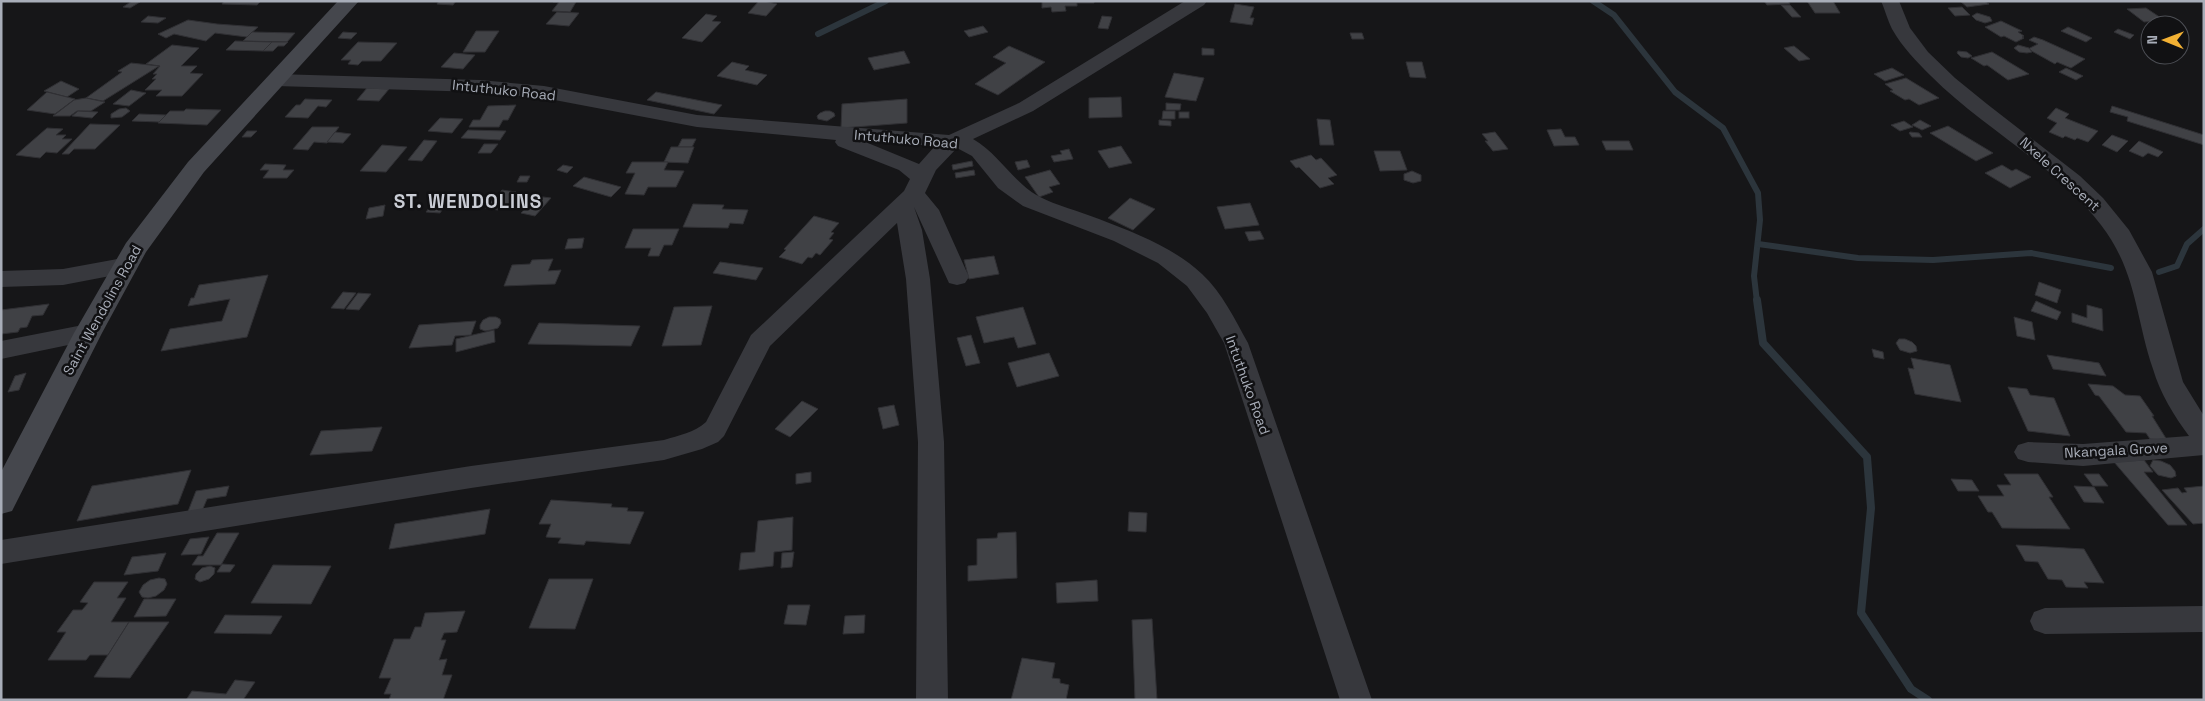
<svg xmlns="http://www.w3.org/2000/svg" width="2205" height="701" viewBox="0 0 2205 701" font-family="'Space Grotesk',sans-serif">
<rect width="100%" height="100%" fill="#161618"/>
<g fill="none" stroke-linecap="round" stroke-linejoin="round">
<g stroke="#2c353c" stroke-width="6">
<polyline points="1593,1 1614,15 1675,92 1723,128 1758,193 1760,220 1754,276 1757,302"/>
<polyline points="818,34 886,1"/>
<polyline points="1758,244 1858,258 1933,260 2031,253 2111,268"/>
<polyline points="2159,272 2177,266 2187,244 2204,229"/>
</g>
<polyline stroke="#2c353c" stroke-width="8" points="1757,300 1763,343 1867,457 1871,508 1861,613 1911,689 1928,700"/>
</g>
<g fill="#404145" stroke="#303034">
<polygon points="132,1 140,2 130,8 123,7"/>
<polygon points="224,1 261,1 257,5 222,4"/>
<polygon points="439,1 456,1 453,5 437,4"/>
<polygon points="759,1 764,1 777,4 766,16 748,13"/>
<polygon points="1042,1 1094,1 1094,3 1077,3 1077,6 1065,6 1066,11 1052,12 1051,7 1042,8"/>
<polygon points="1764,1 1788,1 1790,4 1767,5"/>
<polygon points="1807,1 1833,1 1840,13 1815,13"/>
<polygon points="1960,1 1984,1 1989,4 1967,7"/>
<polygon points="553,2 553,1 576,2 570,12 552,11 559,2"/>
<polygon points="1235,4 1254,7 1250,18 1254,18 1252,25 1230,22"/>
<polygon points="1781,5 1790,5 1801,17 1792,17"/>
<polygon points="1962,7 1970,15 1955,16 1948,8"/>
<polygon points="2146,8 2164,20 2144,22 2127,9"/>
<polygon points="557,12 579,13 569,26 546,24"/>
<polygon points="1977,13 1990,17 1992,21 1985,23 1976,20 1972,16"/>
<polygon points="706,14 717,16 712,21 721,22 702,42 682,38"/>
<polygon points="148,16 166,18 158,23 141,22"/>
<polygon points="1102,16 1112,17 1108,29 1098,28"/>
<polygon points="188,20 217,24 258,27 247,37 215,33 206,41 174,34 166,38 158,34"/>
<polygon points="2001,21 2022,31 2018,32 2024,36 2022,37 2024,38 2016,42 2004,36 2001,37 1985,27"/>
<polygon points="983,26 988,32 969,37 964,31"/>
<polygon points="2068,27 2092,38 2086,42 2061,31"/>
<polygon points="2118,29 2134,35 2130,39 2114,32"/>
<polygon points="476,31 499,31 485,52 463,52"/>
<polygon points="252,32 254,32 295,33 287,42 243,41"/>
<polygon points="343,32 357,33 351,39 338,38"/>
<polygon points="1350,33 1362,33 1364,39 1352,39"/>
<polygon points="2034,37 2043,40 2085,59 2071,68 2057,62 2055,64 2028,49 2038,44 2029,40"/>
<polygon points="235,41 272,42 263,51 226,50"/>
<polygon points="272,42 288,42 284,46 278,46 273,51 263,51"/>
<polygon points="358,42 397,43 381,61 362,61 358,65 348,64 351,60 341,60"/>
<polygon points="172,45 199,48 181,66 197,66 190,73 203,74 182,96 156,96 162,90 145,90 156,79 152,79 157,74 153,74 160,66 146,64"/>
<polygon points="2018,45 2029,48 2032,52 2027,53 2019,52 2014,48"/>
<polygon points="1009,46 1045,62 998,95 975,84 1006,63 993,57"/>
<polygon points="1794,46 1810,59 1799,61 1784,48"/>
<polygon points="1202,48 1214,49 1214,55 1202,55"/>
<polygon points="904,51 910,63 874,70 868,58"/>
<polygon points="1958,51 1967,52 1972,56 1968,58 1961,57 1957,53"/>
<polygon points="1992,52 2029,74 2008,80 1987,65 1984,66 1971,58"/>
<polygon points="454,53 475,55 463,69 441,67"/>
<polygon points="732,62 749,66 745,70 767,75 757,85 717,76"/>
<polygon points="1406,62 1422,62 1426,78 1410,77"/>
<polygon points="131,63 159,66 103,101 86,98 122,72 118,71"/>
<polygon points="1892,68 1904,75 1885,81 1874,74"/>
<polygon points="2066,68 2083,76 2076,80 2059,72"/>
<polygon points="1174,73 1204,78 1196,101 1165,97"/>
<polygon points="1906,78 1939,98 1919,105 1909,99 1905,100 1890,91 1893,90 1885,84"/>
<polygon points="61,81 79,89 67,97 44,91"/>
<polygon points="367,88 389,89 379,101 357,100"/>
<polygon points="131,90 146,93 129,106 113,104"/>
<polygon points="47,92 75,99 55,114 27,110"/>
<polygon points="656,92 722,105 714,114 647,100"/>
<polygon points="1121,97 1122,117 1089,118 1089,98"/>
<polygon points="86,98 105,102 91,111 77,111 70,116 53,116 74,100"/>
<polygon points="305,99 332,100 326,107 318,106 308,118 285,117 296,105 300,105"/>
<polygon points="907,99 907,123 841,128 842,104"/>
<polygon points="1166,103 1181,104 1180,110 1166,110"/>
<polygon points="516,105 508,120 503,120 499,127 469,127 473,120 480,120 488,106"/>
<polygon points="2112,106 2204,135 2204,145 2127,121 2128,117 2110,112"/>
<polygon points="2056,108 2069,114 2065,118 2098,131 2088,142 2077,138 2075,140 2065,136 2063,138 2049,132 2057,123 2047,118"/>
<polygon points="119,109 126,108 130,111 122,117 111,118 111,114"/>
<polygon points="186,109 221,110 207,125 158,123 170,111 184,111"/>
<polygon points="78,111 98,112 92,118 72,116"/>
<polygon points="825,111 830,111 834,113 835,116 827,121 818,119 817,116 820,113"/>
<polygon points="1163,111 1175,111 1175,119 1162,119"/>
<rect x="1179" y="112" width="10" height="6"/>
<polygon points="139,114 166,115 159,122 132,121"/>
<polygon points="440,118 463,119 452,133 428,131"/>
<polygon points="1317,119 1330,120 1334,145 1320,145"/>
<polygon points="1159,120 1171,121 1171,126 1159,125"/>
<polygon points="1920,120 1931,126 1922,130 1912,125"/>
<polygon points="1904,121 1913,127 1900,131 1891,125"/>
<polygon points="90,124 120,125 95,149 74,149 69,154 62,154"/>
<polygon points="1948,126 1993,153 1976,161 1930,133"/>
<polygon points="312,127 339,127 327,143 314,142 308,150 293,149"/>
<polygon points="47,128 63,129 56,135 66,135 62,139 72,139 57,153 46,152 40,158 16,155"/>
<polygon points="1561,129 1565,137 1575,137 1579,145 1554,146 1547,130"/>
<polygon points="468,130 506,131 500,140 461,138"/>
<polygon points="247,131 257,131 251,137 242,137"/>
<polygon points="335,132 351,134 343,143 327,142"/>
<polygon points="1495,132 1508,149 1493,151 1485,141 1488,141 1482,134"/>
<polygon points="1910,132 1919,133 1922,137 1912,137 1909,133"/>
<polygon points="2112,135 2128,141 2117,152 2102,145"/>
<polygon points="682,139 696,139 692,147 678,147"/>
<polygon points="424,140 437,141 422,161 408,160"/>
<polygon points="1602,141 1629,141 1633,150 1606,150"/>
<polygon points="2139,141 2163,152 2158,157 2148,153 2143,157 2129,151"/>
<polygon points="484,144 498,144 491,153 478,153"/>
<polygon points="382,145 407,147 386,172 360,171"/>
<polygon points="1121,146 1132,163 1109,168 1098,151"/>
<polygon points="671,147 694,147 688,163 664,162"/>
<polygon points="1069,149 1073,159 1054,162 1051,156 1062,154 1060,151"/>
<polygon points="1374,151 1400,151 1407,170 1380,171"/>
<polygon points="1311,155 1316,160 1321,158 1337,175 1328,178 1334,184 1320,188 1299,167 1296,168 1290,161"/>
<polygon points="1027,160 1030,167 1018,170 1015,162"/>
<polygon points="972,161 973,166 953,170 952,165"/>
<polygon points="632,162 668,162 664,170 684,171 676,187 648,187 644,195 625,194 635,173 626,173"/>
<polygon points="265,164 286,165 283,170 294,170 287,178 263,178 269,170 260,170"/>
<polygon points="563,165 573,167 567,173 557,170"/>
<polygon points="2002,165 2012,171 2016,169 2031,177 2010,188 1985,173"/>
<polygon points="974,170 975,175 956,178 955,173"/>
<polygon points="1050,170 1060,184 1049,187 1053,192 1039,197 1025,177"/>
<polygon points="1412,171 1421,175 1421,181 1413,183 1404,180 1404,174"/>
<polygon points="520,176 530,176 527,182 517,182"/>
<polygon points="584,177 621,187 611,197 573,186"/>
<polygon points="502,190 516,192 513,195 533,199 535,196 551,198 535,216 521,213 524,210 502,206 498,210 485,208"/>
<polygon points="437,198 450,200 447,204 451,204 449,207 444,207 440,213 426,212"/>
<polygon points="1130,198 1155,209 1133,230 1108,218"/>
<polygon points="1250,203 1259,225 1225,229 1217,207"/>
<polygon points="693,204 724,205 722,209 748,210 743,224 730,223 728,228 683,227"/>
<polygon points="385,205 383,216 366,219 369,208"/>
<polygon points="814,216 839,223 831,232 834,233 829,239 833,240 820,255 816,253 812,258 808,257 802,264 779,257 786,250 784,249"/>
<polygon points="633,229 679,229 672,245 664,245 659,256 648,256 651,248 625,248"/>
<polygon points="1260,231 1264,239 1249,241 1245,232"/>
<polygon points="584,238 582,248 565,249 568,239"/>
<polygon points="994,256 999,274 969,279 964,260"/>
<polygon points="553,259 548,271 561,270 555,284 504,286 512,265 530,264 532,260"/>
<polygon points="720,262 763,268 756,280 713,273"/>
<polygon points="268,275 247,337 161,351 170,329 222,321 230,299 188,306 191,298 194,298 199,285"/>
<polygon points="2039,282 2061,290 2057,303 2035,295"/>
<polygon points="343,292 356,293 344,309 331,308"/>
<polygon points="358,293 371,294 359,310 346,309"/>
<polygon points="2036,301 2061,312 2057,320 2031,311"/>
<polygon points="49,304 43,315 32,316 27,327 20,328 18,332 1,334 1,310"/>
<polygon points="2087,305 2102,309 2103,331 2072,322 2072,313 2087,318"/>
<polygon points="712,306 701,345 662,346 674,307"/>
<polygon points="1023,307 1036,344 1018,348 1014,337 984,343 976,317"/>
<polygon points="489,317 496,317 500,319 501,323 498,328 491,330 485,331 480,329 480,325 483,320"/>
<polygon points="2014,317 2032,322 2035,340 2017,336"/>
<polygon points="476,321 471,335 455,336 452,345 409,348 419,325"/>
<polygon points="539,323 640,326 631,346 528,344"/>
<polygon points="494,330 495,342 456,352 456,339"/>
<polygon points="971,335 980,363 966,366 957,338"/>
<polygon points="1899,339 1905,339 1912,342 1916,346 1917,351 1910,353 1900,350 1896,343"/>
<polygon points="1872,349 1883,352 1884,359 1874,357"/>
<polygon points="1049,353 1059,376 1017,387 1008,363"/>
<polygon points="2047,355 2099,363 2106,376 2053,369"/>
<polygon points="1911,358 1950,365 1961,402 1915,394 1908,368 1914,369"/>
<polygon points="26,373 19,390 8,392 15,376"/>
<polygon points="2088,384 2113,386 2125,395 2140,396 2154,416 2152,416 2167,440 2150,439 2146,433 2126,432 2099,396 2095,395"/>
<polygon points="2008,387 2027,389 2030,395 2054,398 2070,436 2028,431"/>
<polygon points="802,401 818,409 790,437 775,429"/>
<polygon points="894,405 899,425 883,429 878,408"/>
<polygon points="382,427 372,451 310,455 321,431"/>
<polygon points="2144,460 2153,472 2144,472 2187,525 2168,525 2114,462"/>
<polygon points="2153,460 2161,461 2170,465 2175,471 2176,476 2171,478 2158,475 2150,466"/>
<polygon points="191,470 178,504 77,521 92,486"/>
<polygon points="811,472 811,482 796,484 796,474"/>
<polygon points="2004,474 2038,474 2053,497 2049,497 2070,529 2002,528 1992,512 1988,512 1978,496 2004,496 1997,485 2011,485"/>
<polygon points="2084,474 2099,474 2108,486 2093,486"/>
<polygon points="1951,479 1972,480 1979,491 1958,491"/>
<polygon points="229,486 226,496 207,499 202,511 187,514 196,491"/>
<polygon points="2074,486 2094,487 2104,503 2084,502"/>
<polygon points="2204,486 2204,523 2193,524 2162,490 2178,488 2182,493 2187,492 2184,488"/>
<polygon points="551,500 612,504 611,507 628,508 627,511 644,512 630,544 586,541 584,545 558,543 561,538 546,537 551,524 539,524"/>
<polygon points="490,509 485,534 389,549 395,524"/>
<polygon points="1129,512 1147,513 1146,532 1128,531"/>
<polygon points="793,517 792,550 774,552 773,566 739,570 741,553 755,552 758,521"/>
<polygon points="1016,532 1017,578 968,581 968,566 977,565 977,539 997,538 998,533"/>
<polygon points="217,533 239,533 221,565 192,565 198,556 203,556"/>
<polygon points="209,537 201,554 181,555 190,539"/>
<polygon points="2016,545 2084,549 2104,583 2084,582 2088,588 2066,587 2062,580 2048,579 2038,562 2025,561"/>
<polygon points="794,552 792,567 781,568 782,553"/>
<polygon points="166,553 158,571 124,575 132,557"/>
<polygon points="222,564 235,565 230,572 217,572"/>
<polygon points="273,565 331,566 311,604 251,603"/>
<polygon points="210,566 215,568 214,574 209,579 200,582 195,579 196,574 202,568"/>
<polygon points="159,578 165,579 167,584 164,590 156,596 148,598 142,597 139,592 143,585 150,580"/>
<polygon points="549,579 593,579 575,629 529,628"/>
<polygon points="1097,580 1098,601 1057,603 1056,583"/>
<polygon points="94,582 128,582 117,598 126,598 111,622 129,622 108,655 90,655 86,660 48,660 66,632 57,632 73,610 82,610 88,603 80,602"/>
<polygon points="144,599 176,599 166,616 134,617"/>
<polygon points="788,605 810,605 806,625 784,624"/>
<polygon points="465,611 457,632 444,633 441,640 446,640 439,660 447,659 442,675 452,675 443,700 389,700 391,694 384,694 391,678 379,678 394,639 410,639 415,627 421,627 425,613"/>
<polygon points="225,615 282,616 271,634 214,633"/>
<polygon points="865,615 864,633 843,634 845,616"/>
<polygon points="1152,619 1157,700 1135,700 1132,620"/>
<polygon points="129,622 169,622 130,678 94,677"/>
<polygon points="1022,658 1055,663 1052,678 1060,679 1060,683 1069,685 1066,700 1011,700"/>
<polygon points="235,680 255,682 243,700 186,700 192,691 226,694"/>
</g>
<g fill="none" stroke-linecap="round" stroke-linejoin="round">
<g fill="#37383d" fill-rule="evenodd">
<path d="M 1185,1 L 1207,1 L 1204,5 L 1033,111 L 973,139 C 999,154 1012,181 1038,196 C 1057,206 1079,211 1099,219 C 1135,233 1173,247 1202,274 C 1222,292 1235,320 1248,343 L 1372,700 L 1340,700 L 1224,343 L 1207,313 L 1187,286 L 1158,263 L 1114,241 L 1023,206 L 998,188 L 972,156 L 957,148 L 936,170 L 925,193 L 939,210 L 969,277 L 965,283 L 957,285 L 949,283 L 914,207 L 922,230 L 930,279 L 944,442 L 948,700 L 916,700 L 918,442 L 906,279 L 897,223 L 770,346 L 724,436 L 718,442 L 702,449 L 664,460 L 471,488 L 1,564 L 1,540 L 471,466 L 664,440 C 679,435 694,433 706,422 L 751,335 L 904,191 L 910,179 L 899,170 L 838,146 L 835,142 L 836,140 L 697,127 L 544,98 L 480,92 L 276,86 L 269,84 L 266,80 L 269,76 L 276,74 L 480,80 L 544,86 L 697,115 L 949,135 L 1019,103 ZM 863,141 L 935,146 L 919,164 Z"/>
<path d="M 1881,1 L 1899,1 L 1910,28 L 1928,52 L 1955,78 L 1987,104 L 2080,176 L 2103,198 L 2129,230 L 2152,272 L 2183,382 L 2204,416 L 2204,455 L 2083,466 L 2028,462 L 2018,459 L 2014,452 L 2018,445 L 2028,442 L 2083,444 L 2189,436 C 2174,416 2160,393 2153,369 C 2135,316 2137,272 2101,225 C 2055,165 1984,129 1931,76 C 1917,62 1902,47 1892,29 C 1888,21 1885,10 1881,1 Z"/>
<polygon points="123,258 131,260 135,266 131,272 63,285 1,287 1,271 63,269"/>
<polygon points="88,324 97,327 100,333 97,339 1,359 1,341"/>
<polygon points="2204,606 2204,632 2045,634 2034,630 2030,621 2034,612 2045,608"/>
</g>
<polygon fill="#45474d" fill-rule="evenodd" points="338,1 359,1 204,172 146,252 102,333 12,511 1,514 1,472 74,333 126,243 188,162"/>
</g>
<g text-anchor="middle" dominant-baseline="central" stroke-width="5" stroke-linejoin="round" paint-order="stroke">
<g font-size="14" fill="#a8adb8" stroke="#111113">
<text transform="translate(504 90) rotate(6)">Intuthuko Road</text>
<text transform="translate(906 139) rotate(5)">Intuthuko Road</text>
<text transform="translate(2060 174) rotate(42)">Nxele Crescent</text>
<text transform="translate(102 310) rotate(-61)">Saint Wendolins Road</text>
<text transform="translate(1248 385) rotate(70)">Intuthuko Road</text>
<text transform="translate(2116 450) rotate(-3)">Nkangala Grove</text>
</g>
<g font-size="19" font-weight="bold" letter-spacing="1" fill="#c9ccd4" stroke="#111113">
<text x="468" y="201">ST. WENDOLINS</text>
</g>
</g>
<rect width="2205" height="701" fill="none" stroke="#a8adb8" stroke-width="5"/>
<g transform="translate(2165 40) rotate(271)"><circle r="24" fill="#111113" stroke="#4d4f55"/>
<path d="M0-4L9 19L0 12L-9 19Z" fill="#f2b134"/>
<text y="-8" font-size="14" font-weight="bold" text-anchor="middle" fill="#a8adb8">N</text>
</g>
</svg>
